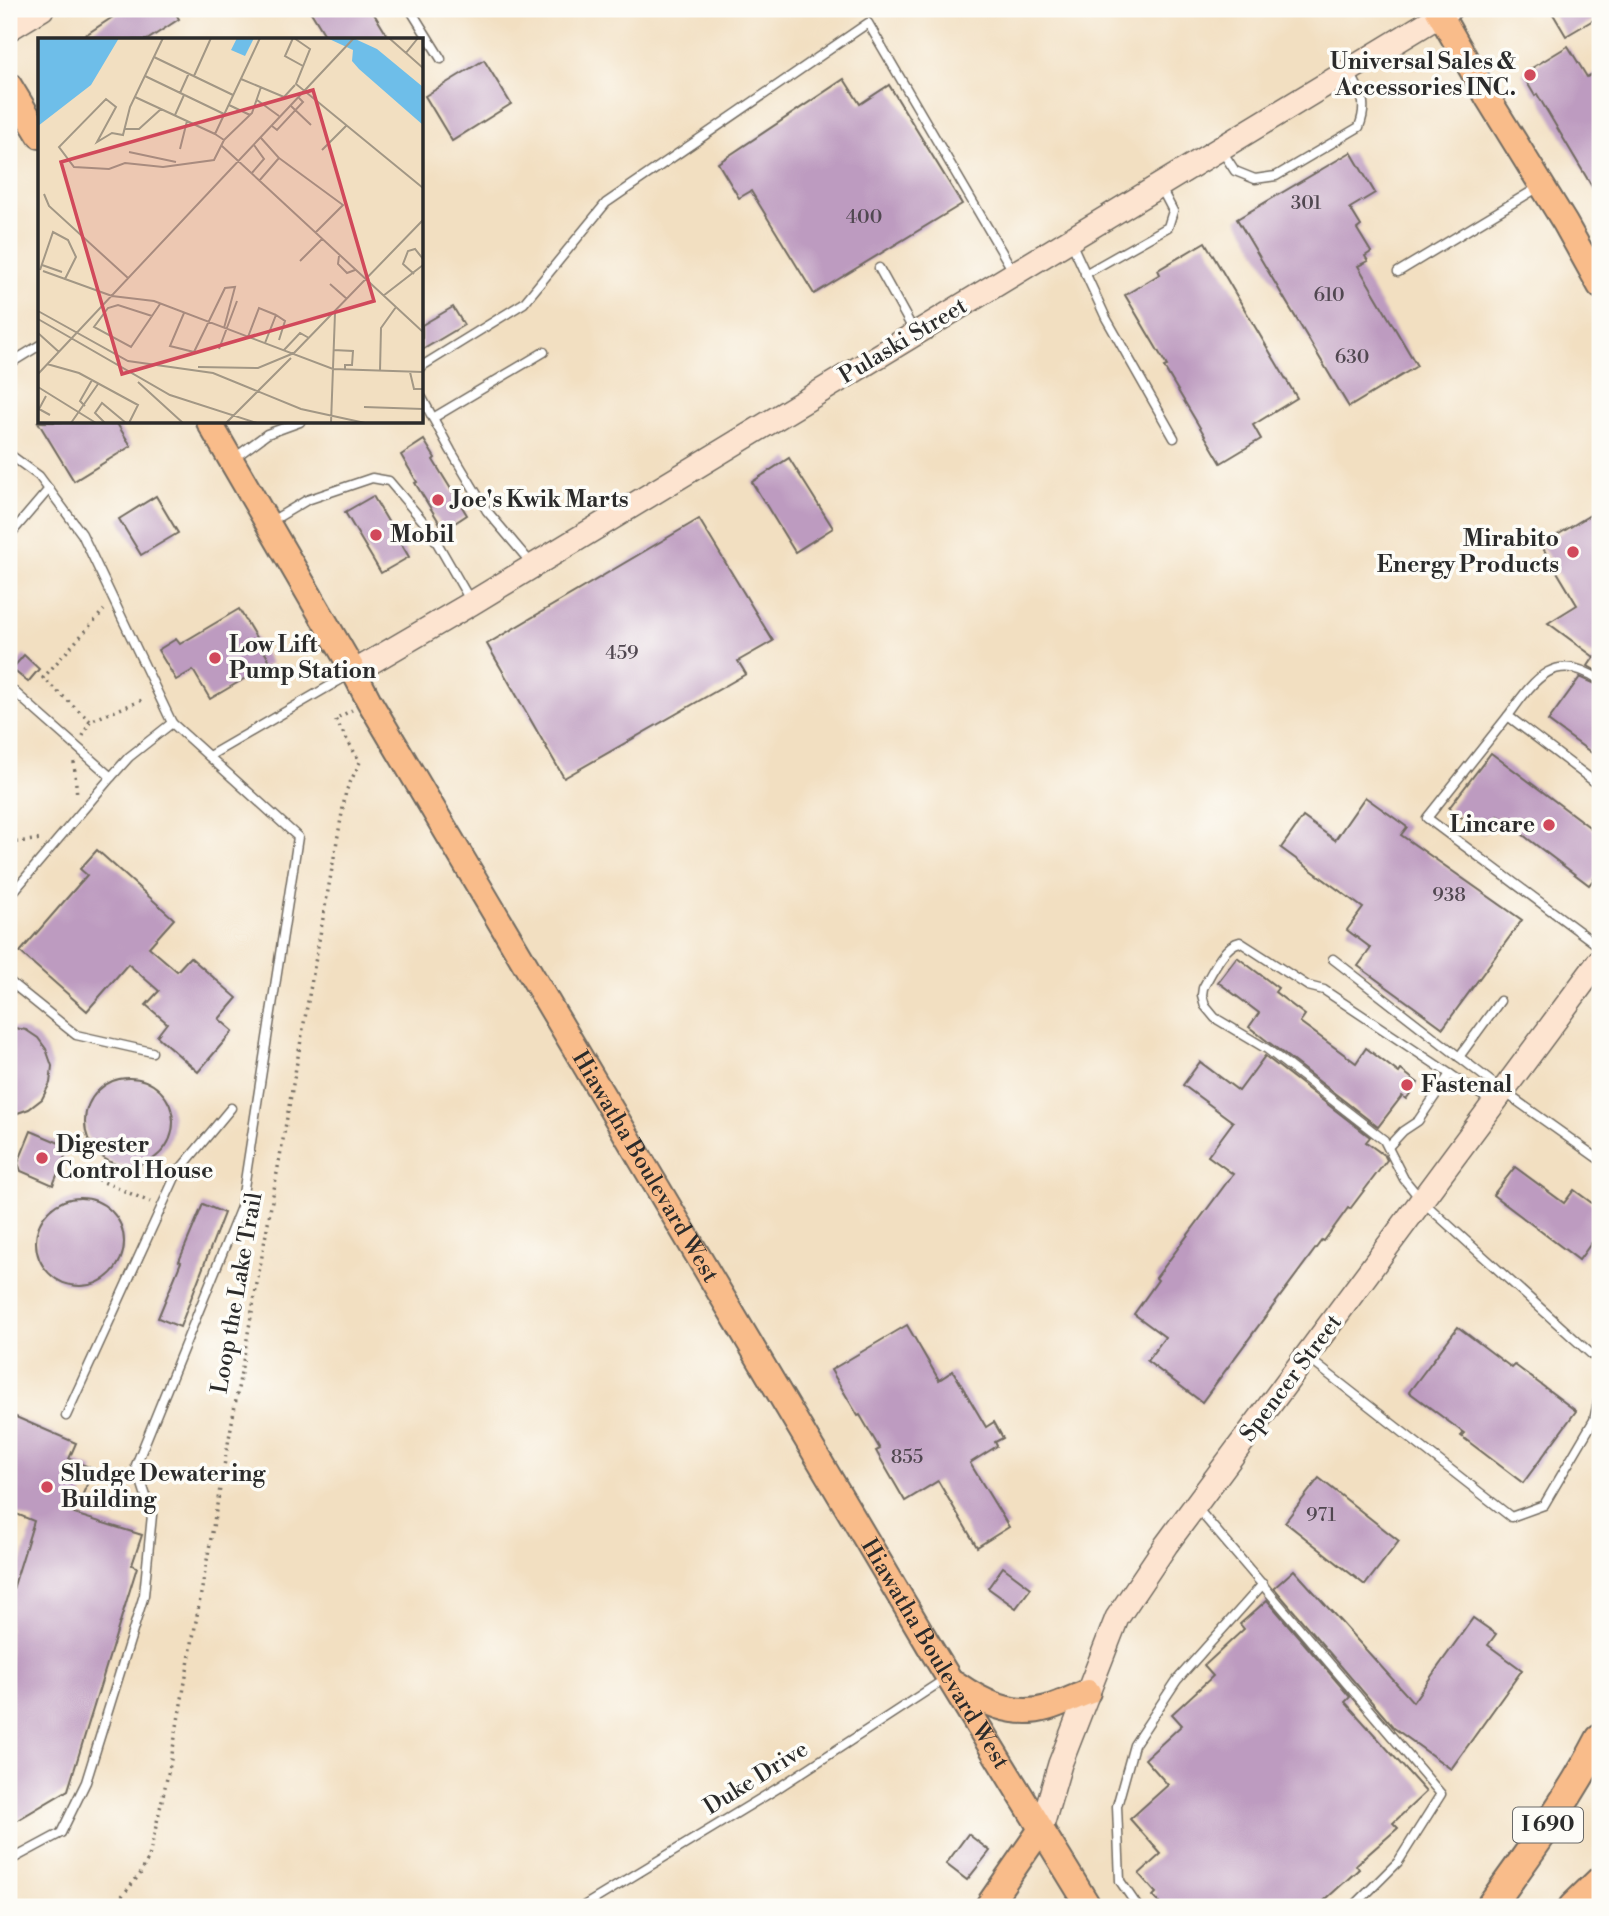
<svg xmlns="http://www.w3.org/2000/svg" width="1609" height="1916" viewBox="0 0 1609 1916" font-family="'Libre Bodoni',serif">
<rect width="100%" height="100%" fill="#fdfcf7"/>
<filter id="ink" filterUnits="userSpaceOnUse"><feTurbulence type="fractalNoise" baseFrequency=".0143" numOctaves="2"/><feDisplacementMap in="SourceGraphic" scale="14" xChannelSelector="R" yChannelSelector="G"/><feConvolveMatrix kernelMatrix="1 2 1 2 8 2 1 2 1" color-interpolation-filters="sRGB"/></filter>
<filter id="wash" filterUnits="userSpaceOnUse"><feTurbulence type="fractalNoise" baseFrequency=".00686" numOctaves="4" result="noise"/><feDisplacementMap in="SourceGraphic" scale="28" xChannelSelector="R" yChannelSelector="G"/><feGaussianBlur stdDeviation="1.57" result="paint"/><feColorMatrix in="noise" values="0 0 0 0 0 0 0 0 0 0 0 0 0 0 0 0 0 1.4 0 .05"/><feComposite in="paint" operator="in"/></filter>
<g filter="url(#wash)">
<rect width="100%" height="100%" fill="#f2dfc1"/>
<g id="blocks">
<g fill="#bd9bc0">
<polygon points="125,9 173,9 179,19 147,40 78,40"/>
<polygon points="309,9 371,9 390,40 328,40"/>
<polygon points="1550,9 1600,9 1600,16 1566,36"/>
<polygon points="1568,46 1587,77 1600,70 1600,200 1537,94 1535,96 1522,74"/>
<polygon points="484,60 511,104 452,141 425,96"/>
<polygon points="844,79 860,104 889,85 962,204 814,294 751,191 739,198 718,163"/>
<polygon points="1351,152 1375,193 1350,208 1361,226 1357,229 1371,252 1365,256 1368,261 1358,266 1417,366 1349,407 1237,219"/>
<polygon points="1205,242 1297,398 1253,425 1261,439 1221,463 1164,367 1167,366 1125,295 1160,274 1158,270"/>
<polygon points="453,307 464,325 422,350 422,325"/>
<polygon points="38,422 116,422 131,446 74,481"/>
<polygon points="424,440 435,458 433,460 467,515 444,530 415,483 417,482 401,455"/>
<polygon points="789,458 833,528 795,552 752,482"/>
<polygon points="156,496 178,533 141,555 119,519"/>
<polygon points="373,496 409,557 381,573 345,512"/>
<polygon points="1600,509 1600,673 1588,666 1594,657 1548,623 1577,605 1541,545"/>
<polygon points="699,519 773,641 738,661 746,674 564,778 487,644"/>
<polygon points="239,609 271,663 210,699 193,670 176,680 158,650 176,639 180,644"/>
<polygon points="24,655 39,669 28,682 12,669"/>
<polygon points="1580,677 1600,686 1600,759 1548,721"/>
<polygon points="1491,753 1600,835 1600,871 1589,885 1498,816 1484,834 1449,808"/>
<polygon points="1365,797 1407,827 1401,835 1522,920 1443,1028 1358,966 1371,948 1347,930 1363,908 1281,848 1303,817 1335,840"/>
<polygon points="97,850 174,919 149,947 177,971 190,957 237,998 219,1019 233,1031 198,1072 157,1036 167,1023 146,1005 159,991 128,964 87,1011 20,952 87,875 80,869"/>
<polygon points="1237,957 1278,988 1275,992 1305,1015 1300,1022 1356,1063 1366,1048 1399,1073 1401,1070 1418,1083 1406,1099 1402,1096 1378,1127 1249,1027 1259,1013 1218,982"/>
<polygon points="9,1027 26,1030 38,1038 46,1049 52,1066 50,1083 42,1099 29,1109 9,1116"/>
<polygon points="1265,1056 1370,1137 1366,1142 1385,1156 1387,1160 1350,1209 1348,1208 1324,1241 1322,1240 1202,1402 1147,1361 1165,1337 1134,1314 1158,1280 1156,1278 1233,1174 1208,1156 1233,1122 1183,1085 1200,1062 1239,1091"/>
<circle cx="129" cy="1122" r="44"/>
<polygon points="31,1131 69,1147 53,1185 21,1171 18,1163"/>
<polygon points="1515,1167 1564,1203 1574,1190 1600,1209 1600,1231 1579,1260 1493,1195"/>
<circle cx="80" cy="1242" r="44"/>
<polygon points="203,1204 224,1213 180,1327 158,1318 181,1262 179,1261"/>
<polygon points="907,1325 939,1380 953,1371 986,1427 994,1422 1003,1438 995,1442 997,1446 970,1463 1009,1527 977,1547 938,1481 905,1501 876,1451 880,1449 860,1415 858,1416 831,1370"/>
<polygon points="1458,1327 1512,1368 1515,1365 1576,1411 1523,1483 1461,1436 1464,1433 1409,1392"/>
<polygon points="9,1414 76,1443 69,1459 94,1469 74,1514 142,1535 132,1565 137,1567 68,1790 9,1825 9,1602 34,1521 9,1511"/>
<polygon points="1319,1478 1399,1541 1365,1585 1285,1522"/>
<polygon points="1003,1567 1031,1588 1016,1608 988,1588"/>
<polygon points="1294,1570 1413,1702 1473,1618 1496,1634 1488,1645 1522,1670 1451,1769 1394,1728 1274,1588"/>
<polygon points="1267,1600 1350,1697 1345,1702 1426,1792 1393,1823 1398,1828 1356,1865 1359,1869 1317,1907 1162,1907 1153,1896 1156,1893 1139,1874 1161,1854 1130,1819 1168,1785 1145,1759 1182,1725 1172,1714 1213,1676 1204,1666 1244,1629 1240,1624"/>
<polygon points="968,1834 990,1851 967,1880 946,1864"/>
</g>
</g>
</g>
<g filter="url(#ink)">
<use href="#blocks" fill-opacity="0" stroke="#716a60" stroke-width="2"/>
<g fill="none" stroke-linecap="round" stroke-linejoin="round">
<defs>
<g id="lane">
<polyline points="410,9 441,59"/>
<path d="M 1222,151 L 1235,171 L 1255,179 L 1276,176 L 1359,127 C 1368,104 1362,94 1350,73"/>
<polyline points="1071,242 1106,318 1174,438"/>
<polyline points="879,268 914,331"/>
<polyline points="1398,272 1539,187"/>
<polyline points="1085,274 1168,227 1173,211 1161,188"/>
<polyline points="9,364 40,345"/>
<polyline points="422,366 524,303 606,203 868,23 1013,271"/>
<polyline points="422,398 451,451 487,511 531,563"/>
<polyline points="433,418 544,352"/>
<polyline points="9,454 39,476 82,534 172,723"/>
<polyline points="233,459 267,434 300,422"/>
<polyline points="270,522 307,500 372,478 389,481 428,527 470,600"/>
<polyline points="9,536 49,489"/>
<path d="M 1600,680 C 1554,649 1534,680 1508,716 L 1600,786"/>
<polyline points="9,687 111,777 129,757 172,723 298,837 241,1207 136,1465 152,1515 144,1595 86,1782 61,1833 9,1861"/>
<polyline points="1508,716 1427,818 1600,947"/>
<polyline points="209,756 352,673"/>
<polyline points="9,897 111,777"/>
<polyline points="1333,959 1503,1091 1600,1160"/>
<polyline points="9,981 76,1035 152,1052"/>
<polyline points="1459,1057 1500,1001"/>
<path d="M 1492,1102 L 1324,990 L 1308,986 L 1240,942 C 1224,945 1211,974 1203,988 L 1202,995 L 1205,1006 L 1215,1018 L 1267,1049 L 1384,1140 L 1404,1179 L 1422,1201 L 1600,1362"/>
<polyline points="1388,1147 1403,1131 1418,1121 1450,1074"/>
<polyline points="1308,1358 1511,1517 1544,1505 1594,1420 1600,1393"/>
<polyline points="66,1416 177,1173 231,1108"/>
<polyline points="1197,1508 1441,1794 1398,1862 1353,1907"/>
<polyline points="582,1907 778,1788 945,1679"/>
<polyline points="1138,1907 1120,1881 1117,1806 1134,1745 1177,1680 1263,1584"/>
</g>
<g id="secondary">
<polyline points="9,29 42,9"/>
<polyline points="354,672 472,603 1450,9"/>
<polyline points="1041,1829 1060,1764 1117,1618 1166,1545 1600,960"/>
</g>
<g id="primary">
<polyline points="1437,9 1489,100 1565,223 1600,286"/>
<polyline points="9,85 40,136"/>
<path id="s1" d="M 209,422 L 354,672 L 369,701 L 931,1649 L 1089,1907"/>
<path d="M 955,1683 C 982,1702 1013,1718 1047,1708 C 1061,1704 1074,1697 1088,1692"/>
<polyline points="987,1907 1041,1829"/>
</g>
<g id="highway">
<path d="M 1490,1907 C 1529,1853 1569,1799 1600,1739"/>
<polyline points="1573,1907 1600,1881"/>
</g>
</defs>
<use href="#lane" stroke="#716a60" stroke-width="11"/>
<use href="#secondary" stroke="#716a60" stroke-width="26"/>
<use href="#primary" stroke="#716a60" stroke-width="28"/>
<use href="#highway" stroke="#716a60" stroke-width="32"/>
<g stroke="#716a60" stroke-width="3.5" stroke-dasharray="2 5" stroke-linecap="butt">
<polyline points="90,721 43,678 104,610"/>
<polyline points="83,736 90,721 145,699"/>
<polyline points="74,762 77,796"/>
<polyline points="9,843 42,839"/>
<polyline points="9,1145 17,1149 13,1161 14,1169 9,1185"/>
<polyline points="85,1174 150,1202"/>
<polyline points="113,1907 141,1873 149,1857 170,1765 346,791 360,762 335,719 352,710"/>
</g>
<use href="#lane" stroke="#fff" stroke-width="8"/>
<use href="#secondary" stroke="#fde4d0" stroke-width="23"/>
<use href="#primary" stroke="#f9bc8a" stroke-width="24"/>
<use href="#highway" stroke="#f9bc8a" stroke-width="28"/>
</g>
</g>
<g fill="#d1495b" stroke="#fdfcf7" stroke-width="2.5">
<circle cx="1530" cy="75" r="7"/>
<circle cx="438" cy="500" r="7"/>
<circle cx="376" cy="535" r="7"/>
<circle cx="1573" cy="552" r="7"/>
<circle cx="215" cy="658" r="7"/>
<circle cx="1549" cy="825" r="7"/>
<circle cx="1407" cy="1085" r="7"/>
<circle cx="42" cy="1158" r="7"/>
<circle cx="47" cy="1487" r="7"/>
</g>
<g text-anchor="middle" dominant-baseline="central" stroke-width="7" stroke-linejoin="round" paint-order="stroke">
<g font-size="19" fill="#504750">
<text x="1306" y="203">301</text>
<text x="864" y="217">400</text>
<text x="1329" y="295">610</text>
<text x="1352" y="357">630</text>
<text x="622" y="653">459</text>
<text x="1449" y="895">938</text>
<text x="907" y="1457">855</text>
<text x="1321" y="1515">971</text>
</g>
<rect fill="#fdfcf7" stroke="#6a6a68" stroke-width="2" x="1513" y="1807.5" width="70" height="35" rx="5"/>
<g font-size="21" font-weight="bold" fill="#2b2b2b">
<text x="1548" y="1825">I 690</text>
</g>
<g font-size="23" font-weight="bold" fill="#2b2b2b" stroke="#fdfcf7" text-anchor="start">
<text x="1516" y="62" text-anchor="end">Universal Sales &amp;<tspan x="1516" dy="26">Accessories INC.</tspan></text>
<text x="452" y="500">Joe's Kwik Marts</text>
<text x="390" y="535">Mobil</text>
<text x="1559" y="539" text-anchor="end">Mirabito<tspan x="1559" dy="26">Energy Products</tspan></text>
<text x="229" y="645">Low Lift<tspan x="229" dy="26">Pump Station</tspan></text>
<text x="1535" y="825" text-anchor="end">Lincare</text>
<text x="1421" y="1085">Fastenal</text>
<text x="56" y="1145">Digester<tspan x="56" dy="26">Control House</tspan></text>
<text x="61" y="1474">Sludge Dewatering<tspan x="61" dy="26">Building</tspan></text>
</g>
<g font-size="23" fill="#2b2b2b" stroke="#fdfcf7">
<text transform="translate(903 341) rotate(-31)">Pulaski Street</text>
<text stroke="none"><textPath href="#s1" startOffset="863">Hiawatha Boulevard West</textPath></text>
<text transform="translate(237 1293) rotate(-80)">Loop the Lake Trail</text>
<text transform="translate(1291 1378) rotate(-53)">Spencer Street</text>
<text stroke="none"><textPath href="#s1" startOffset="1430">Hiawatha Boulevard West</textPath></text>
<text transform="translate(756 1778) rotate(-32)">Duke Drive</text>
</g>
</g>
<g transform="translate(38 38)">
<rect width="385" height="385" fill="#f2dfc1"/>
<path d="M 0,0 L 81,0 L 53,47 L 0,88 ZM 199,0 L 216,0 L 207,18 L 193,12 ZM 289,0 L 315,0 L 339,11 L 385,49 L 385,87 L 321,31 L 314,23 L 315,12 Z" fill="#6ebee9"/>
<path fill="none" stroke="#a29785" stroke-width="2" d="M 125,0 L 92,69 L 85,97 L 74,95 L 59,104 L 78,69 L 68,61 L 21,109 L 36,129 L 71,131 L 87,125 L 125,129 L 176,122 L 186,102 L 177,96 L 222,0M 255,0 L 247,18 L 265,28M 256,0 L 272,11 L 258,46 L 385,150M 351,0 L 368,15M 380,0 L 368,15 L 385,30M 116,19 L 195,57M 107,38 L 186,76M 156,38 L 173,0M 203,41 L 246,59 L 257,47M 142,55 L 151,35M 97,59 L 177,96M 219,62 L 241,78M 191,67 L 212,77M 253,68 L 273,87M 137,77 L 146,57M 234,88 L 239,92 L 265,64 L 261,60M 86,91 L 101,91 L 123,71M 186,102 L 214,75 L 223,49M 184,108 L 385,294M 142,111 L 149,83M 284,112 L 309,87M 91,114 L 138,124M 241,120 L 305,167 L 277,195M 213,136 L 226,121 L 216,107M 221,143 L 241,120 L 223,100M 6,156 L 11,168 L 90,240M 301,218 L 300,226 L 309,235 L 317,232M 262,223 L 284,201M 4,227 L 24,234M 2,232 L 15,194 L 30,202 L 38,219 L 27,241M 5,233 L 74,258 L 116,263 L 295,331 L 385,334M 376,236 L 365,226 L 370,213 L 377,211 L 385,221M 292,246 L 309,261M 345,258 L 385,227M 0,273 L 90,323 L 175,335 L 263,371 L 327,385M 146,275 L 132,308 L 156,314 L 187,250 L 197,249 L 186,290M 114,278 L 80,267 L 70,270 L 56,289 L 93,309 L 114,278 L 122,266M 0,281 L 132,357 L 219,385M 0,295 L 21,314M 210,299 L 221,270 L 238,277M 227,305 L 238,277 L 247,283 L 241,302M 181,311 L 199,263M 246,312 L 262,295 L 271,300M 295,312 L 315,313 L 314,327 L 307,327 L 307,332M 256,315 L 385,182M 9,326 L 41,335 L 100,367 L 91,385M 160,329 L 220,330 L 256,315M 342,333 L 343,290 L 358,269M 372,334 L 376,351 L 385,351M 0,336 L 316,0M 100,344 L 145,385M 0,349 L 58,385M 8,358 L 1,371 L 12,377M 47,368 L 42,363 L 54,342M 326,369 L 385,371M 33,385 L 60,346M 67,385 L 57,375 L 64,365 L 88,385M 188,385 L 253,320M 293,385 L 297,275"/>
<path fill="#d1495b" fill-opacity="0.15" stroke="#d1495b" stroke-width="3.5" d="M 275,52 L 336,263 L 84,336 L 23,124 Z"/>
<rect width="385" height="385" fill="none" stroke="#2b2b2b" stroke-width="3.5"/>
</g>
<rect width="1609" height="1916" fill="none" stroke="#fdfcf7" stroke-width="35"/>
</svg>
